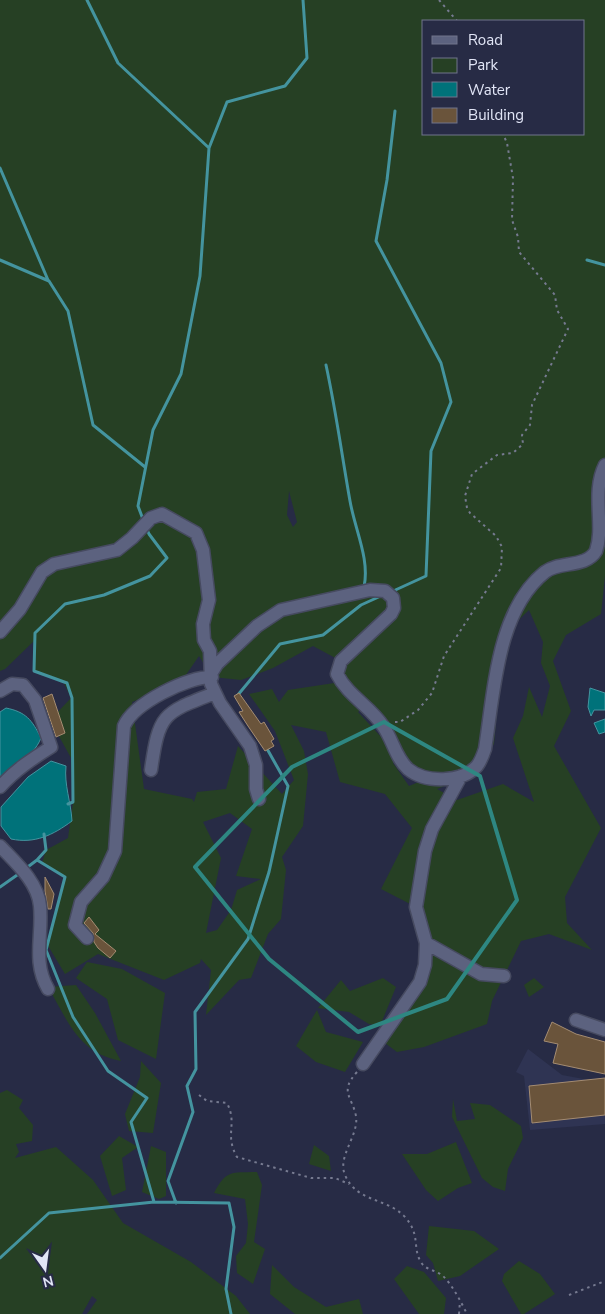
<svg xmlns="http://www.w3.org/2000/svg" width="605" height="1314" font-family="'Nunito Sans',sans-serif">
	<rect width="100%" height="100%" fill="#272b45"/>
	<path fill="#2f3453" d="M528,1049l34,26 43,8v41l-75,6 -6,-54 -8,-4z"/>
	<path fill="#264024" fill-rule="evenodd" d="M0,0h605v576l-4,38 -35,21 -13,26 18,50 -17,35 47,82 -36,69 2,26 25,27 -43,-16 -28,7 -29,60 -5,23 -63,23 -27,5 -16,-12 44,-75 -9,-58 -35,-18 31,-61 -27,-34 -45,-12 -14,-50 -35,-7 13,26 4,23 -5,52 -21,31 4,13 -5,49 -13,15 -17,44 -12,2 -33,35 5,-45 -10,-11 -1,4 -36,17 -66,-26 -33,20 -18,-30 18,-67 -23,-14 4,-13 22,-12 5,-36 -2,-44 -21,-38 21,-22 -8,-17 -29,-10 1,-31 -30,29 -5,2zM424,21h160v113h-160zM289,491l8,31 -4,5 -6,-12zM529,610l14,32 -2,21 9,23 -8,31 -13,-30 -6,29 -10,22 21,64 -31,-18 -46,16 -20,-11 34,-13 23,-32 10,-110zM313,646l28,15v21l-53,8 -9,12 -7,-13 -23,5 26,37 19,49 -12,14 -44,-48 -12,43 -29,3 -3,10 -2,-3 -48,-10 -12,-87 49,-20 18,-26 13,21 29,3 32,-12zM371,703l18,19 -7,16 -24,-26zM405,756l16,25 -12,5 -16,-23zM230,813l22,16 -16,47 25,3 -24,11 -6,20 -14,20 -11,3 15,-75 -18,-36z
		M87,962l35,7 43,24 -9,66 -38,-19 -11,-41 -31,-21z
		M383,978l13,9 -16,39 -11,-2 -20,-12 -31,-4 23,-28 9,11z
		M534,978l10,9 -15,10 -5,-12z
		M76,985l19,28 26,48c-43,-8 -53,-40 -73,-74z
		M317,1010l9,22 37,10 -18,30 -29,-10 -20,-16z
		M141,1061l20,22 -8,50 -24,-2 -4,-17 15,-37z
		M7,1090l16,10 -4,8 14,17 -1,16 -16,3 3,8 -4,6 41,-11 37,33 30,43 68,39 45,34 14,18h-163l10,-14 -5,-4 -10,18h-82v-221z
		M453,1099l4,22 18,-2 -5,-16 20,2 31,21 2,12 -15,31 -3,22 -12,-4 -11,-9 -30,-61z
		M119,1136l19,11 -16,11 4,32 -14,6 -12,-40z
		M456,1142l16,41 -14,5 -20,13 -12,-11 -24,-36h25z
		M314,1145l15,11 2,15 -22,-7z
		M151,1146l15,6v44l-7,3 -17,-7z
		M257,1172l5,13 -8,57 11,7 -12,35 -16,-11 -1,-17 10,-13 2,-19 -3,-25 -31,-6c13,-24 17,-20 43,-21z
		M429,1226l45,5 25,18 -39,27 -22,5 -5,-18 -7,-8z
		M519,1261l21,13 15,20 -31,20h-3l-19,-33 2,-7z
		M272,1265l22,22 32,20 33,-8 4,15h-68l-25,-20z
		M407,1266l17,6 22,26 -2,16h-25l-25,-35z"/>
	<path fill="#00727a" stroke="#44949f" d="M590,688l15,5v17h-11l-3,6 -3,-9z
		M6,708c20,4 26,12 35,30 -9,22 -27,23 -41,41v-67z
		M605,719v13l-6,2 -5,-11z
		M51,761l15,5c-2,19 5,36 6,55 -19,14 -37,23 -61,18l-10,-13v-19l27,-30z"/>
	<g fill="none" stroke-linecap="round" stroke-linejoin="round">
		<path stroke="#44949f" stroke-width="3" d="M87,0l31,63 91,85 -9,128 -19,98 -28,56 -15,76 6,16
			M209,148l18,-46 58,-16 22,-28 -4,-58
			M0,168l48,112
			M0,260l49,21 19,30 25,114 52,42
			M587,260l18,5
			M326,365c10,46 16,91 24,136 5,29 20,58 14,86
			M391,592l35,-16 5,-125 20,-49 -10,-39 -65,-122 11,-61 8,-69
			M237,696l43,-52 43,-9 38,-30 22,-10
			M68,804l5,-2 -1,-104 -5,-15 -33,-12 1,-38 30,-29 39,-9 46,-19 17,-18 -18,-24 -3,-7
			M37,860l9,-10 -2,-16
			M25,869l12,-9 28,17 -19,73 27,67 35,54 39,27 -16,24 23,80
			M0,887l20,-14
			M176,1203l-8,-22 25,-69 -6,-26 9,-17 -1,-57 53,-73 21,-67 19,-86 -22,-39
			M0,1258l49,-45 105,-11 75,1 5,24 -8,62 5,25"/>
	</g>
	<path fill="#6a543b" stroke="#a48c72" d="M239,693l22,31 3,-2 10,17 -3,2 3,5 -9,5 -17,-25 -9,-14 4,-1 -9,-15z
		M52,694l13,39 -9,4 -13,-39z
		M45,877l9,17 -3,15h-3l-3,-18z
		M89,917l10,13 -4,4 21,17 -6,7 -12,-10 -4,-6 -1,-9 -9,-10z
		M552,1022l24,12 29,8v32l-52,-11 5,-19 -14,-3z
		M605,1078v37l-73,8 -3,-37z"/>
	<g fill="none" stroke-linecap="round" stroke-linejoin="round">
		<g stroke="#464a60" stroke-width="15">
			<path id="minor" d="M0,632l20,-23 22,-37 12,-8 63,-14 15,-12 19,-20 11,-4 34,19 7,17 6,50 -6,24 1,16 6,11 1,33 9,19 30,43 6,19v24l3,10
				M212,672l5,-8 40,-38 24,-16 89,-20 15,1 8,7 1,10 -3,6 -50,47 -4,13c11,22 33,32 46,52 10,14 12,31 25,43 17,14 54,14 69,-3 4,-5 6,-11 8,-17 9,-57 12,-139 60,-177 14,-11 41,-4 51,-21 9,-26 -5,-58 9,-86
				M0,691l12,-7 11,1 12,15 16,47c-19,12 -36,23 -51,40
				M151,770c8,-57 12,-57 64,-77
				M0,846c15,16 38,36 40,60 3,30 -8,55 8,83
				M87,938l-12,-13 6,-23 22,-25 12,-26 9,-125c10,-23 63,-49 88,-49
				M426,943l55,31 23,2
				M576,1020l29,10
				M363,1064l57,-82 5,-17 1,-22 -10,-36 9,-56 7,-22 29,-53"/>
		</g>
		<path stroke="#767a90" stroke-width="2" stroke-dasharray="2.5 4" stroke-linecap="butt" d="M439,0l18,21
			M395,722h5l18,-12 14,-17 12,-37 57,-88 1,-21 -6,-11 -26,-23 -3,-5 -2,-12 7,-22 25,-19 16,-2 10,-9 -1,-9 8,-10 2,-20 36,-76 -11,-19 -2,-15 -36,-43 -1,-15 -6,-17 1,-42 -6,-35 -4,-9
			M357,1072c-18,20 -5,24 -1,44 3,20 -19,40 -11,59 12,28 41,22 60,42 16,18 7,31 16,45 4,8 15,8 22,14 10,10 18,26 24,38
			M199,1095l8,6 20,2c11,22 -3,31 10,54l74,21h24l14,6
			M569,1295l36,-14
			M459,1314l1,-13"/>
		<use href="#minor" stroke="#5c627f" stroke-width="12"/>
	</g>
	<path fill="none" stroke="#2e8782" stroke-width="4" stroke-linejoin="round" d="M384,722l96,54 37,124 -70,99 -89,33 -89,-73 -74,-92 97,-100z"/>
	<rect x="422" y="20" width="162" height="115" fill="#272b45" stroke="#71758c"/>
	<rect x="432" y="36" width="25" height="8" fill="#5c627f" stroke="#71758c"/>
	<text x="468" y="45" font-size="15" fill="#e1e5f6">Road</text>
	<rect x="432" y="58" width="25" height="15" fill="#264024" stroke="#71758c"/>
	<text x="468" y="70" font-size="15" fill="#e1e5f6">Park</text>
	<rect x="432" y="82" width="25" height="15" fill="#00727a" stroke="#71758c"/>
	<text x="468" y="95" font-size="15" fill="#e1e5f6">Water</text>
	<rect x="432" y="108" width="25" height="15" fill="#6a543b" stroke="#71758c"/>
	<text x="468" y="120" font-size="15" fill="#e1e5f6">Building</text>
	<g transform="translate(45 1269) rotate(166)" stroke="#272b45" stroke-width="4" paint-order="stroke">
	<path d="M0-4L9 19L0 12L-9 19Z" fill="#e1e5f6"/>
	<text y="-8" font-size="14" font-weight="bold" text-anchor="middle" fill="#e1e5f6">N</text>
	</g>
</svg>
